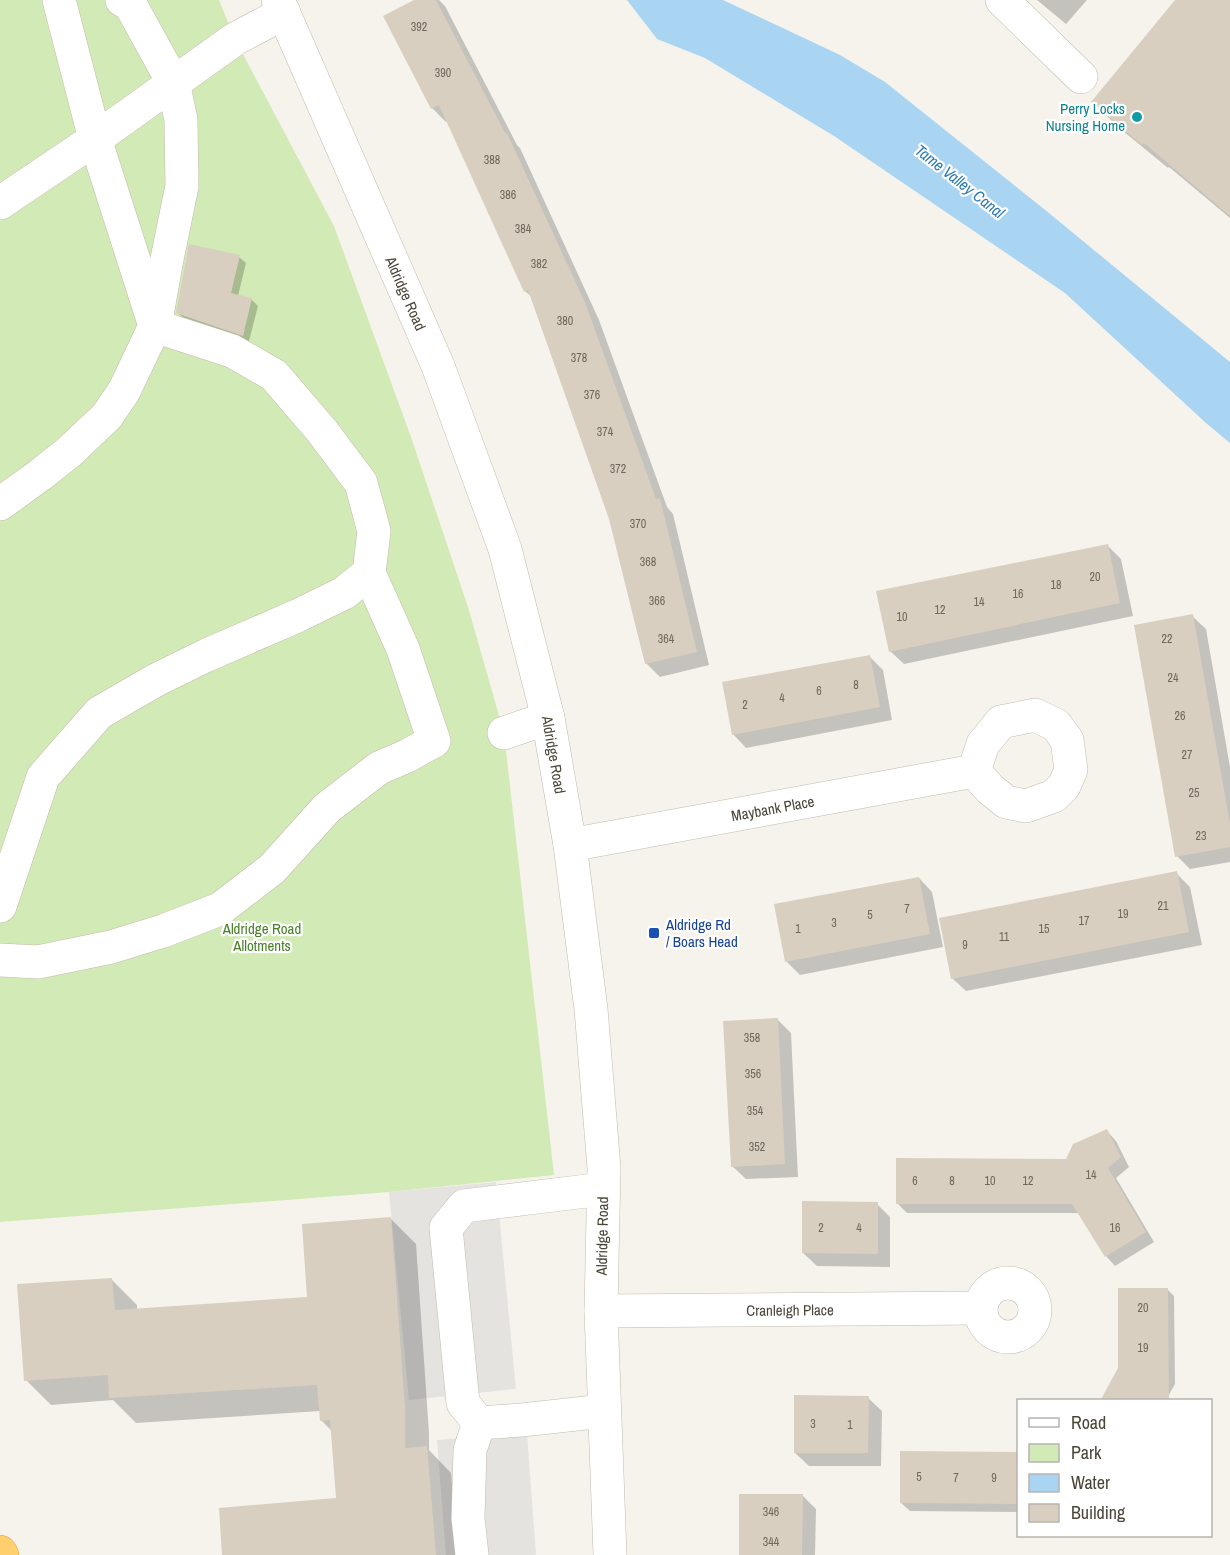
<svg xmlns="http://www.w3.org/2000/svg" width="1230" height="1555" font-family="'Archivo Narrow',sans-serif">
	<rect width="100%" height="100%" fill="#f6f3ec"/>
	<path fill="#d2eab5" d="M0,0h219l16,39 99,187 77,211 57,170 36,126 50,442 -165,17 -389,30z"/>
	<path fill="#e5e3e0" d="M496,1182l20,207 -107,11 -20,-208z
		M527,1433l9,122h-90l-9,-115z"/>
	<path fill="#a9d4f2" d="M627,0h96l117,55 45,27 159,127 186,153v81l-24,-20 -141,-130 -231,-157 -129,-78 -48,-19z"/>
	<path fill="#0003" d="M417,0h22l6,6 72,139 3,3 79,172 68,187 6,7 36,151 -49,12 -14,-14 -35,-145 -79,-221 -7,-6 -78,-170 -1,1 -14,-14z
		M1037,0h50l-21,24z
		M1177,0h53v218l-61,-51 -1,1 -51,-42 -24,-24z
		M239,257l7,6 -8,33 13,3 7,7 -9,35 -64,-22 -7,-6z
		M1107,545l14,14 12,57 -229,48 -14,-13z
		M1192,616l14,13 24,138v95l-40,7 -13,-13z
		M870,657l13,13 9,50 -146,28 -13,-14z
		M1176,873l14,14 12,58 -236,46 -14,-13z
		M919,878l13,14 11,55 -143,28 -14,-14z
		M777,1019l14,14 7,144 -52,2 -14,-13z
		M1107,1131l9,10 13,26 -13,11 38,64 -39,24 -9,-10 -27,-43h-172l-10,-10 170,-42z
		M877,1204l13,13v50l-73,-1 -14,-13z
		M391,1219l25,25 13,189v17l22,23 7,82h-234l114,-56 -6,-68 -11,-11 -1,-9 -184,12 -23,-23 -62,5 -25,-25 86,-100 25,25v5l172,-11z
		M1167,1289l7,7 1,88 -9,16 -47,-32z
		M868,1398l14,13 -1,55h-72l-14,-13z
		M902,1453h116v59l-108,-1 -9,-8z
		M803,1496l13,13 -1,46h-75z"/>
	<path fill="#d8cfc1" d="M414,0h22l69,133h2l79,172 70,194 4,-1 37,154 -52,12 -36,-145 -81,-229 -4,2 -85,-187 -8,4 -48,-93z
		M1175,0h55v216l-86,-73 -2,2 -51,-43z
		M189,244l51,11 -9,38 21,5 -9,38 -67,-23z
		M1108,544l12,59 -231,49 -13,-61z
		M1193,614l37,210v23l-55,10 -41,-232z
		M870,655l10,52 -148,28 -10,-53z
		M1177,871l12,61 -238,47 -12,-61z
		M919,877l11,57 -145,28 -11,-58z
		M778,1018l7,146 -54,3 -8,-146z
		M1107,1129l14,28 -13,11 38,64 -41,25 -33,-53h-176v-46l170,1 7,-15z
		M802,1201l76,1v52l-76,-1z
		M391,1217l14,190v41l22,-2 9,109h-214l-3,-47 117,-10 -6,-78 -10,1 -3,-36 -208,13 -1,-23 -84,6 -7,-97 95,-6 3,32 192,-13 -5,-73z
		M1118,1288h50l1,113h-69l18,-33z
		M794,1395l75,1 -1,57h-74z
		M900,1451l118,1v52l-118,-1z
		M739,1494h64l-1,61h-63z"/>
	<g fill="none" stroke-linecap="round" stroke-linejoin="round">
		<g stroke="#c2bbae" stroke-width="34">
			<g id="minor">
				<path id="s1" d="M278,0l160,366 67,183 43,169 22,127 21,164 13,159 -3,143 9,244"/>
				<path d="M1002,0l79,77"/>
				<path d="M0,203l95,-64 140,-100 49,-26"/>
				<path d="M0,504l40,-29 29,-23 38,-36 17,-25 31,-65 -60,-187 -36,-139"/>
				<path d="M504,733l44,-15"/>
				<path id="s2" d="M570,845l404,-74 9,-27 18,-22 34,-7 21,10 11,15 4,30 -7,16 -10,10 -28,10 -20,-4 -16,-13 -16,-18"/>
				<path d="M0,906l43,-129 56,-64 57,-33 51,-25 90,-39 47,-23 25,-20"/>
				<path d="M0,960l38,2 73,-15 52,-16 57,-22 52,-40 55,-61 52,-40 28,-12 27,-15 -31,-92 -34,-76 5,-42 -13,-48 -39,-52 -48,-56 -42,-24 -77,-25 11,-62 16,-78 -1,-66 -8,-38 -43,-78 -8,-4"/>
				<path d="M603,1189l-139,17 -18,22 17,175 16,20 43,-3 82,-9"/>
				<circle cx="1008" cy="1310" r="27"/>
				<path id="s3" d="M601,1311l379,-3"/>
				<path d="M472,1555l-4,-37 2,-68 9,-27"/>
			</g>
		</g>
		<g stroke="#e0a43c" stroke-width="34">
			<path id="highway" d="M0,1552l2,3"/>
		</g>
		<use href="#minor" stroke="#fff" stroke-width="33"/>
		<use href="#highway" stroke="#ffcf6e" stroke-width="33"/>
	</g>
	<circle fill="#0f9aa8" stroke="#fff" stroke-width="2" cx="1137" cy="117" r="6"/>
	<rect fill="#1a4fb4" stroke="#fff" stroke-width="2" x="648" y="927" width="12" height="12" rx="3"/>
	<g text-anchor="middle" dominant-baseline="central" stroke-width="4.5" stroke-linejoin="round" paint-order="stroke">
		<g font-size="12" fill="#6e675b">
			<text x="419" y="27">392</text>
			<text x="443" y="73">390</text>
			<text x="492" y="160">388</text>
			<text x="508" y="195">386</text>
			<text x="523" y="229">384</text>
			<text x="539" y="264">382</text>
			<text x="565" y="321">380</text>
			<text x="579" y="358">378</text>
			<text x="592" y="395">376</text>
			<text x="605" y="432">374</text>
			<text x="618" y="469">372</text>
			<text x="638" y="524">370</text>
			<text x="648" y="562">368</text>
			<text x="1095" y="577">20</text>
			<text x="1056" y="585">18</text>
			<text x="1018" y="594">16</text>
			<text x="657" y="601">366</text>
			<text x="979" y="602">14</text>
			<text x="940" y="610">12</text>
			<text x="902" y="617">10</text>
			<text x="666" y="639">364</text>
			<text x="1167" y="639">22</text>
			<text x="1173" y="678">24</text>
			<text x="856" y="685">8</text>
			<text x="819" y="691">6</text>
			<text x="782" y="698">4</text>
			<text x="745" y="705">2</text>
			<text x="1180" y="716">26</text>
			<text x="1187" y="755">27</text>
			<text x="1194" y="793">25</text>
			<text x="1201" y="836">23</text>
			<text x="1163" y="906">21</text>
			<text x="907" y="909">7</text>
			<text x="1123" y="914">19</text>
			<text x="870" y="915">5</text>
			<text x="1084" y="921">17</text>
			<text x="834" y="923">3</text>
			<text x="798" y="929">1</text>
			<text x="1044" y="929">15</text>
			<text x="1004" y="937">11</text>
			<text x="965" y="945">9</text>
			<text x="752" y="1038">358</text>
			<text x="753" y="1074">356</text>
			<text x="755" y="1111">354</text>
			<text x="757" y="1147">352</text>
			<text x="1091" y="1175">14</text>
			<text x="915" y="1181">6</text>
			<text x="952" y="1181">8</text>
			<text x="990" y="1181">10</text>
			<text x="1028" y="1181">12</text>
			<text x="821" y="1228">2</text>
			<text x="859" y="1228">4</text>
			<text x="1115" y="1228">16</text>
			<text x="1143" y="1308">20</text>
			<text x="1143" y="1348">19</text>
			<text x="813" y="1424">3</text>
			<text x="850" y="1425">1</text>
			<text x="919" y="1477">5</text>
			<text x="956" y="1478">7</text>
			<text x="994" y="1478">9</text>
			<text x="771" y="1512">346</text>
			<text x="771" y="1542">344</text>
		</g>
		<g font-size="15" fill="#0d838f" stroke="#fff" text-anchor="end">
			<text x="1125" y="108">Perry Locks<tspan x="1125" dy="17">Nursing Home</tspan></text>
		</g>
		<g font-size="15" fill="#4b4439" stroke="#fff">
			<text stroke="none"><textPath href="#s1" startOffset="320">Aldridge Road</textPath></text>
			<text stroke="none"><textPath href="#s1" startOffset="806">Aldridge Road</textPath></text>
			<text stroke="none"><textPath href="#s2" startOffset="206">Maybank Place</textPath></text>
			<text transform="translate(602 1236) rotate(-89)">Aldridge Road</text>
			<text stroke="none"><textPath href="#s3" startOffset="189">Cranleigh Place</textPath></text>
		</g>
		<g font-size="15" fill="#164399" stroke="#fff" text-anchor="start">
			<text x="666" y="924">Aldridge Rd<tspan x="666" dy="17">/ Boars Head</tspan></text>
		</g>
		<g font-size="15" fill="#4a7f2a" stroke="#fff">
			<text x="262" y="928">Aldridge Road<tspan x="262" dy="17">Allotments</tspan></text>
		</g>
		<g font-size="16" font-style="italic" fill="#2e7ab2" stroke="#fff">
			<text transform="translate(960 181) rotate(38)">Tame Valley Canal</text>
		</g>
	</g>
	<rect x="1017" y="1399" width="195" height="138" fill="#ffffff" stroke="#b7b4b0" stroke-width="1.5"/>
	<rect x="1029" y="1418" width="30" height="9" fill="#ffffff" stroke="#b7b4b0" stroke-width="1.5"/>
	<text x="1071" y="1429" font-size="18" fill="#4b4439">Road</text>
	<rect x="1029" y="1444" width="30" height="18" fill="#d2eab5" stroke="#b7b4b0" stroke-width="1.5"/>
	<text x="1071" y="1459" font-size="18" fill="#4b4439">Park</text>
	<rect x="1029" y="1474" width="30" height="18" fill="#a9d4f2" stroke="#b7b4b0" stroke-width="1.5"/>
	<text x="1071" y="1489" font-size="18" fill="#4b4439">Water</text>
	<rect x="1029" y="1504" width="30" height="18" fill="#d8cfc1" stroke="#b7b4b0" stroke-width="1.5"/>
	<text x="1071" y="1519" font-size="18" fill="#4b4439">Building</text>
</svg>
